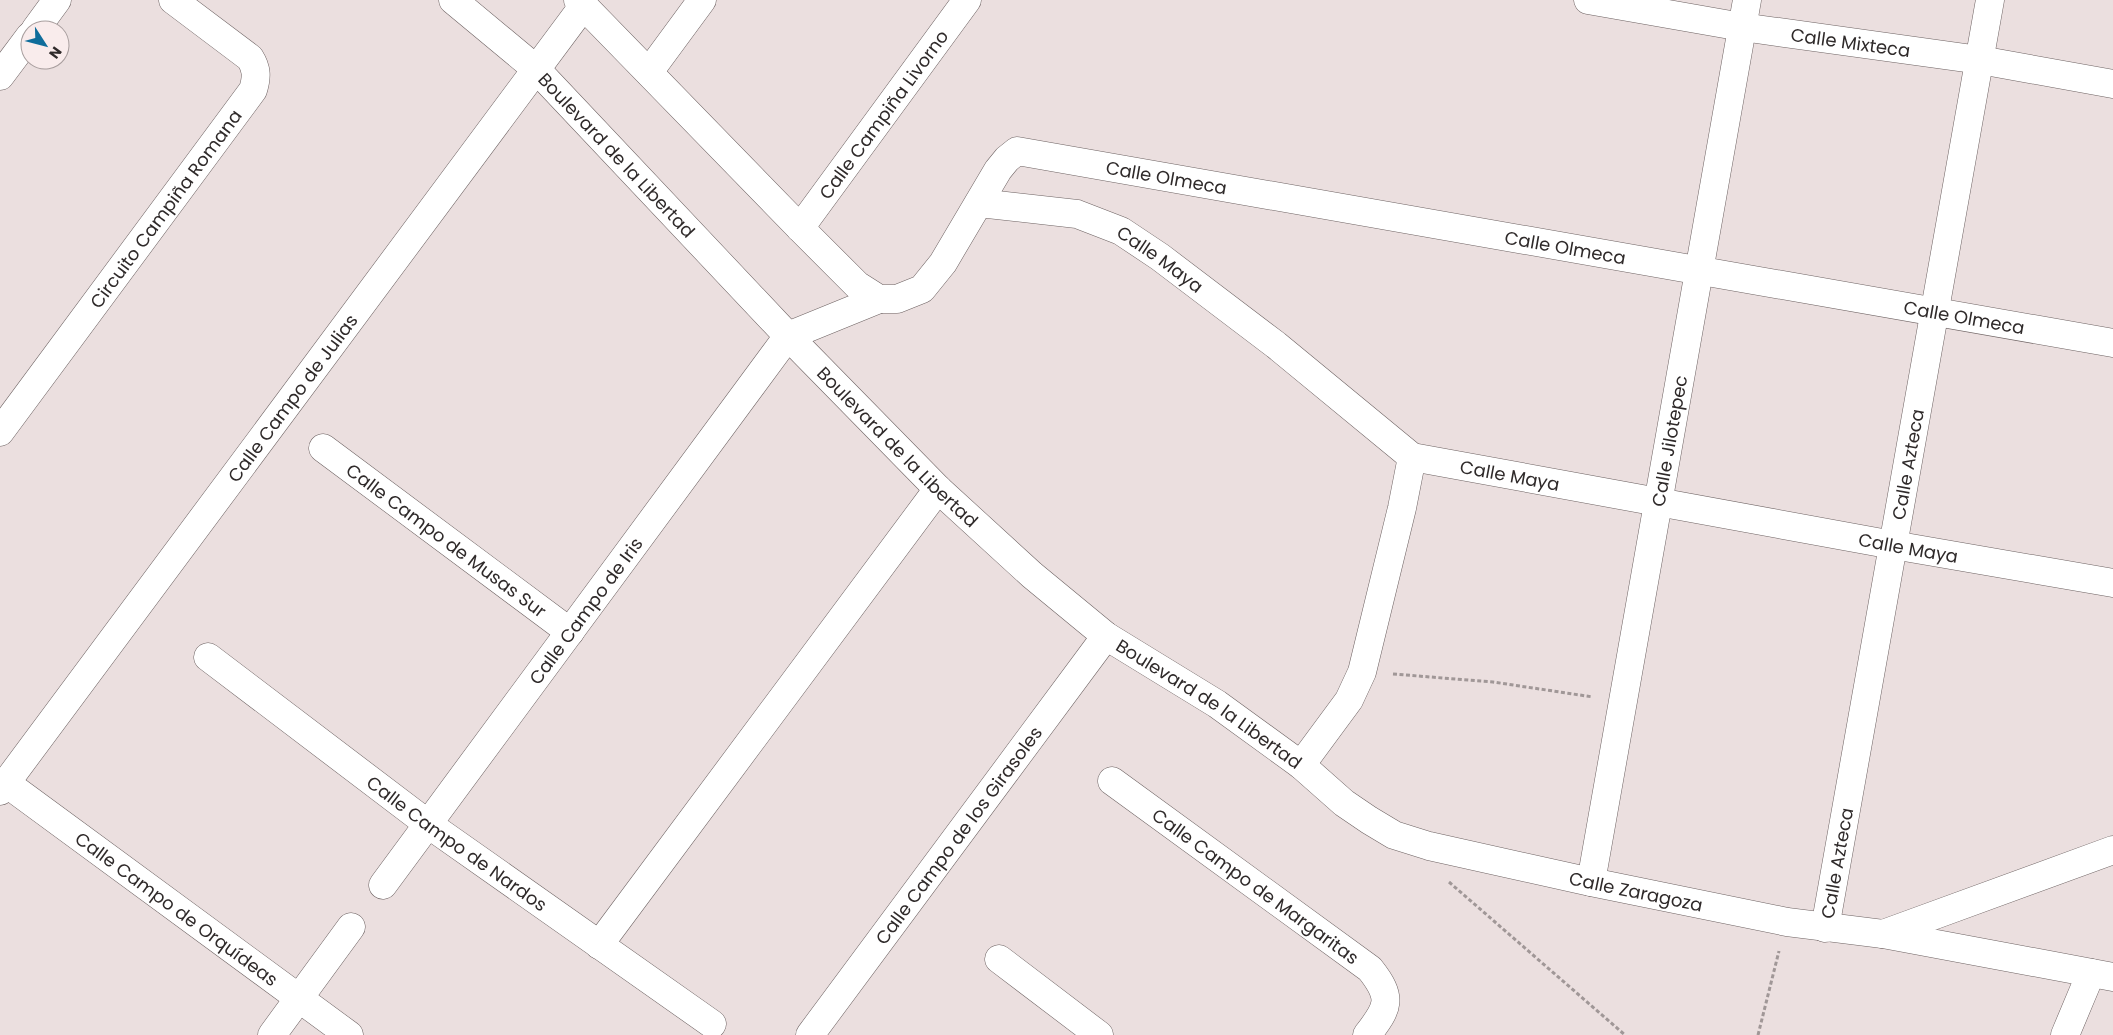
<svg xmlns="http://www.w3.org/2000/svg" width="2113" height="1035" font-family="Poppins,sans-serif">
	<rect width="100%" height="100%" fill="#ebdfdf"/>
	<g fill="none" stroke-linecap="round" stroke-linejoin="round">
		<g stroke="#6d6262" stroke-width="29">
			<g id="minor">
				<path id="s1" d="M453,0l83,69 252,267 150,153 94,86 74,61 111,68 84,61 43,38 25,17 25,15 35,11 162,36 196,40 96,12 230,43"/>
				<path id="s2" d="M578,0l222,228 57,57 22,14h18l25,-10 21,-26 55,-93 9,-11 10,-8 1096,192"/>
				<path id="s3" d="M1588,0l154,27 238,33 133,24"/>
				<path d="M35,30l22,-30"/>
				<path d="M649,72l53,-72"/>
				<path d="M0,76l30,-40"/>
				<path id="s4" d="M979,203l98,11 44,17 39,26 116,88 136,112 481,88 220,38"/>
				<path id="s5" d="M800,228l167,-228"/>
				<path id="s6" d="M0,432l253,-342c4,-13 4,-21 -3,-32l-77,-58"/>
				<path id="s7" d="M323,448l247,184"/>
				<path id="s8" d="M208,657l220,167 284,200"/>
				<path d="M1301,765l48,-65 13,-28 40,-164 10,-51"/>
				<path id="s9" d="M1112,781l258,188c23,29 19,38 -3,66"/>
				<path id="s10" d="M6,783l343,252"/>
				<path id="s11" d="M0,791l584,-786"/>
				<path id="s12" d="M1591,882l156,-882"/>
				<path id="s13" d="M383,885l405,-549 91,-37"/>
				<path id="s14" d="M1825,928l165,-928"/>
				<path d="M1883,934l230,-84"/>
				<path d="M599,945l339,-456"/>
				<path d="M999,959l100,76"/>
				<path d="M272,1035l79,-108"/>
				<path id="s15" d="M810,1035l296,-399"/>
				<path d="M2065,1035l26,-62"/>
			</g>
		</g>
		<path stroke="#a09797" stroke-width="3" stroke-dasharray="4 2.5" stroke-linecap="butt" d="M1393,674l100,8 100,15
			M1449,882l176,153
			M1758,1035l21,-84"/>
		<use href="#minor" stroke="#fff" stroke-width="28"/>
	</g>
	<g text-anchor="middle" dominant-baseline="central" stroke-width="4" stroke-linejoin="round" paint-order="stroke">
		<g font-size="18" fill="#2f2a2a" stroke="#f9ecec">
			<text stroke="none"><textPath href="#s3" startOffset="266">Calle Mixteca</textPath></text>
			<text stroke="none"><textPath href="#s5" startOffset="141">Calle Campiña Livorno</textPath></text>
			<text stroke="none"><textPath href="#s1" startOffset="226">Boulevard de la Libertad</textPath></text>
			<text stroke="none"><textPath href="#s2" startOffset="790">Calle Olmeca</textPath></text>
			<text stroke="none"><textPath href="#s6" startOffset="278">Circuito Campiña Romana</textPath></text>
			<text stroke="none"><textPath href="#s2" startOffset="1195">Calle Olmeca</textPath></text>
			<text stroke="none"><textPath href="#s4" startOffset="194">Calle Maya</textPath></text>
			<text stroke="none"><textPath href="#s2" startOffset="1600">Calle Olmeca</textPath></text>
			<text stroke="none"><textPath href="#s11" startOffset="490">Calle Campo de Julias</textPath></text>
			<text stroke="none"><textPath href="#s12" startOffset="448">Calle Jilotepec</textPath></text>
			<text stroke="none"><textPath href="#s1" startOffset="631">Boulevard de la Libertad</textPath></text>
			<text stroke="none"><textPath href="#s14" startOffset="471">Calle Azteca</textPath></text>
			<text stroke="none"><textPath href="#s4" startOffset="614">Calle Maya</textPath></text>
			<text stroke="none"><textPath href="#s7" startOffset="154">Calle Campo de Musas Sur</textPath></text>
			<text stroke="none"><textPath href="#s4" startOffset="1019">Calle Maya</textPath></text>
			<text stroke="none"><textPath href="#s13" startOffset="341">Calle Campo de Iris</textPath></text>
			<text stroke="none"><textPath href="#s1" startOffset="1036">Boulevard de la Libertad</textPath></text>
			<text stroke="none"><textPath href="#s15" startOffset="249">Calle Campo de los Girasoles</textPath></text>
			<text stroke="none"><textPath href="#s8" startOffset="311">Calle Campo de Nardos</textPath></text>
			<text stroke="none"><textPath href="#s14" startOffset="66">Calle Azteca</textPath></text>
			<text stroke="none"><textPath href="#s9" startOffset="178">Calle Campo de Margaritas</textPath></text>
			<text stroke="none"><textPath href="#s1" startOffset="1512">Calle Zaragoza</textPath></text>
			<text stroke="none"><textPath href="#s10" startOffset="212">Calle Campo de Orquídeas</textPath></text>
		</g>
	</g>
	<g transform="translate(45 45) rotate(126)"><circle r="24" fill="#f9ecec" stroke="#a89e9e"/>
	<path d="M0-4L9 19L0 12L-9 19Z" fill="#0f6d9b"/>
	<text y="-8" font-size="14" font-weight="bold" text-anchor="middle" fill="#2f2a2a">N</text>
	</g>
</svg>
